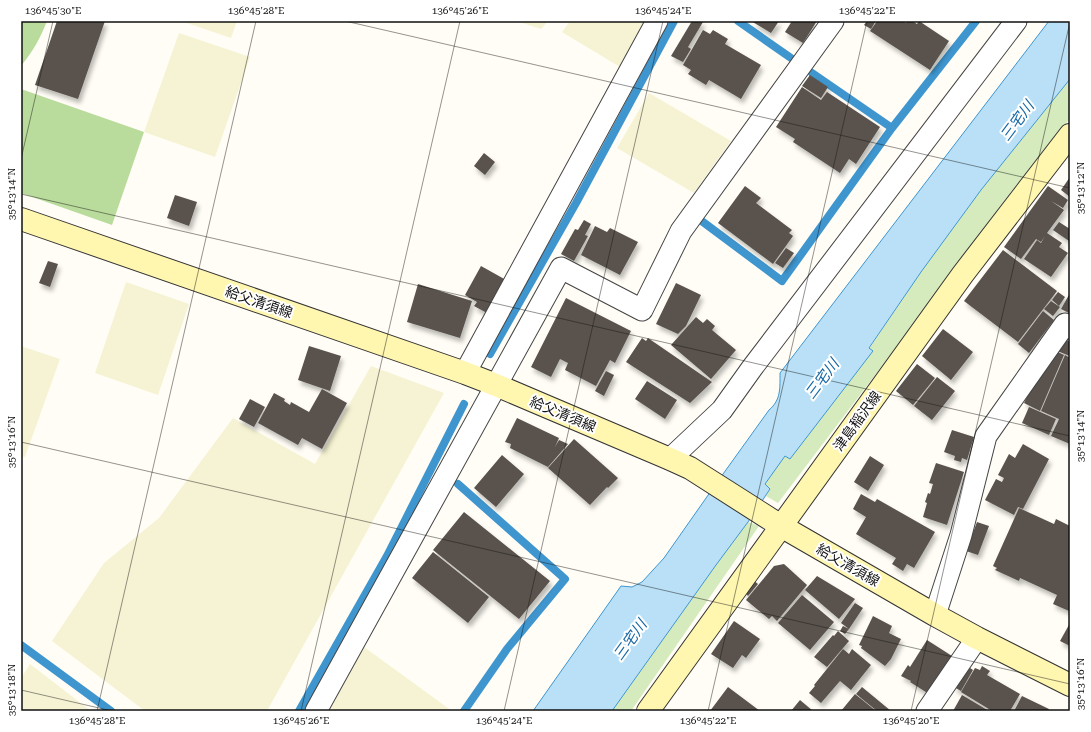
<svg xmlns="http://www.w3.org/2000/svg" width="1091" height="732" font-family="'Roboto Serif','Noto Sans JP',serif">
	<defs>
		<filter id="shadow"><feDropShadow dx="2.5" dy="4.5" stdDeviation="2" flood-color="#0004"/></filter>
	</defs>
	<rect width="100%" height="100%" fill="#fffdf5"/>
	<path fill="#f6f3d4" d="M181,21h56l-6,17z
		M516,21h32l-7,8z
		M570,21h82l-27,49 -63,-38z
		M179,33l71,24 -35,100 -71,-25z
		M649,93l82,48 -37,52 -77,-45z
		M126,282l63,22 -31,91 -63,-22z
		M21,346l39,13 -35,98 -4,-1z
		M371,366l73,27 -177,318h-122l-93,-70 52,-78 55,-45 74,-100 82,46z
		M364,647l88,64h-123z
		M30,664l61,47h-70v-33z"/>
	<path fill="#d5ebbd" d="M1070,79v39l-292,385 -12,-7 4,-7 -6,-5 21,-28 5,3 83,-108 -4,-2 52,-77 60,-82z
		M748,522l11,4 -128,185h-19l104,-146z"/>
	<path fill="#b9dc9c" d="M21,21h26c-7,18 -14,30 -26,45z
		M21,89l123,43 -32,93 -91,-32z"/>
	<path fill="#b9e0f7" stroke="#3f96cf" d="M1049,21h21v58l-89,111 -60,82 -52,76 4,3 -83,108 -5,-3 -20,28 5,5 -22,33 -32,43 -104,146h-79l88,-125 11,1 10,-5 22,-24 54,-77 51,-71c12,-10 11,-22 11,-37z"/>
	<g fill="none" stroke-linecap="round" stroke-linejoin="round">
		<path stroke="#3f96cf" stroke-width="8" d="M738,21l53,37
			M812,73l80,55
			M703,222l79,59 110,-153 84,-107
			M490,354l86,-151 98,-182
			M458,484l107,95 -58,70 -43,62
			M21,645l90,66
			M299,711l88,-155 77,-152"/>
	</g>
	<path fill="#5a524d" filter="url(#shadow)" d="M57,21h48l-27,78 -43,-14z
		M692,21h9l2,1 -15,25 3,2 -8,13 -12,-6z
		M751,21h28l-8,12z
		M792,21h25l-14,22 -18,-11z
		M867,21h9l-5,8 -7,-4z
		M877,21h26l3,2 1,-2h5l5,3 2,-3 30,20 -19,29 -60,-39z
		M703,30l7,4 3,-4 15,9 -3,5 36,21 -20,34 -32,-19 -3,5 -18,-11 3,-4 -8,-5z
		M810,75l18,12 -7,11 -19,-12z
		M802,87l19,13 6,-8 53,35 -24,37 -7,-5 -9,14 -47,-31 17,-26 -15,23 -19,-12z
		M484,153l11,9 -10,13 -11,-9z
		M1070,177v20l-9,-7z
		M745,186l16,12 -5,5 36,27 -3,3 4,3 -20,28 -55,-41z
		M1048,186l20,14 -5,8 -12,-7 13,9 -17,23 15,10 -3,4 9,6 -17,24 -27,-18 13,-19 4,3 4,-7 -4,6 -5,-3 -15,20 -17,-12z
		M175,195l22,7 -8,24 -22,-8z
		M584,220l7,4 -6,11 3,1 -14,25 -13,-7 14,-25 3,1z
		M1059,222l11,7 -1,12 -16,-11z
		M595,226l12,6 3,-4 28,14 -18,33 -39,-20z
		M786,248l8,5 -11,15 -8,-5z
		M1003,250l54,41 -39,51 -54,-41z
		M48,261l10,3 -8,23 -11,-4z
		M481,266l25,14 -19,33 -13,-7 3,-4 -12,-7z
		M676,283l25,12 -15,31 -8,8 -22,-10z
		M418,284l54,17 -12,37 -53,-16z
		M1058,292l7,5 -6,9 -7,-6z
		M1070,293v24l-3,-1 2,-3 -8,-4z
		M566,298l65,33 -16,32 -5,-3 -14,26 -31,-16 3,-7 -8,-4 -9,18 -20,-10z
		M1051,301l9,6 -7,9 -9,-7z
		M1043,311l11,9 -25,33 -11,-9z
		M696,317l7,6 4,-4 8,7 -3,4 24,20 -25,29 -40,-34z
		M943,329l30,23 -22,28 -29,-24z
		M642,338l4,3 2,-3 64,44 -22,21 -64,-41z
		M1067,340l3,2v14l-13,-5z
		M309,346l32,10 -11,35 -32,-11z
		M1056,351l8,4 -24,56 -16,-8 8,-17z
		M1065,355l5,3v86l-19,-8 8,-17 -18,-8z
		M917,364l18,14 -22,27 -17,-14z
		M606,371l8,4 -10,21 -9,-5z
		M937,377l18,14 -23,29 -18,-14z
		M647,381l30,19 -12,19 -30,-20z
		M322,389l25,14 -25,46 -20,-11 -4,7 -40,-22 16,-30 11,6 -1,2 6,4 1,-3 18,10z
		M250,399l15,8 -11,20 -15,-8z
		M1029,407l27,12 -7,16 -27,-12z
		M517,418l42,20 -4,9 4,-7 9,4 -20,23 -38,-19 1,-4 -6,-2z
		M952,430l22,7 -7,23 -5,-2 -1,4 -7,-2 1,-4 -11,-4z
		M574,439l44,39 -10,10 -1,-1 -17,18 -42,-37z
		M1023,444l26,15 -26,50 -5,-2 -4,8 -29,-15 11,-21 6,3 2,-4 -6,-3 11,-21 6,4z
		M502,455l22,19 -28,33 -22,-19z
		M870,456l14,9 -16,26 -14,-9z
		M936,463l28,9 -17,53 -24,-8 4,-14 -2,-1 3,-9 2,1 3,-10 -4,-1z
		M861,494l14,8 2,-3 58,33 -21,36 -7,-4 -4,7 -11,-7 4,-6 -40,-24 10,-17 -13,-8z
		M1019,508l35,16 2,-5 14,7 -1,85 -16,-7 4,-9 -37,-17 -1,3 -24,-11 2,-2 -4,-2z
		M464,512l86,69 -31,38 -86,-69z
		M977,522l12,4 -11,29 -12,-4z
		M433,552l56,45 -21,26 -56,-45z
		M784,564l23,21 -30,36 -5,-5 -3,3 -23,-19 28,-34z
		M817,576l38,23 -16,20 -34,-29z
		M753,580l5,4 -10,12 -4,-5z
		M802,595l32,27 -24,28 -32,-27z
		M855,603l8,5 -14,21 -8,-6z
		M873,616l19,10 -3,7 12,6 -10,20 -6,7 -24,-18 1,-2 -3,-1z
		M734,621l26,18 -14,19 -4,-3 -9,13 -22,-14z
		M1070,623v23l-10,-5z
		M843,626l6,3 -4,5 -5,-3z
		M838,631l11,10 -22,26 -13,-10 19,-22 1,1z
		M927,640l25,16 -23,38 -19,-12 1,-1 -10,-5 7,-11 2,2z
		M843,649l6,5 3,-5 19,16 -20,25 -11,-9 -19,22 -12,-10 6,-7 -1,-1z
		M967,666l6,4 -12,21 -7,-4z
		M982,666l8,5 -3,4 33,19 -10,17h-18l-31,-19 14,-24 5,2z
		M728,687l32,24h-50z
		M862,687l29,24h-14l-21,-17z
		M855,694l21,17h-35z
		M962,695l27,16h-36z
		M1022,696l27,13 -1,2h-34z
		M800,700l13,11h-22z"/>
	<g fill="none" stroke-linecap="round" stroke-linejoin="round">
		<g stroke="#444" stroke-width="23">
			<path id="minor" d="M465,373l192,-352
				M670,459l52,-49 30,-42 264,-347
				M935,615l26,-80 25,-99 79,-112 5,4
				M316,711l245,-443 81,42 39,-79 152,-210
				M927,711l50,-73"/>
		</g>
		<g stroke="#333" stroke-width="24">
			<path id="secondary" d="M21,219l444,154 31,12 174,74 20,9 91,58 154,89 42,23 93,47
				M648,711l315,-437 107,-139"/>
		</g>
		<use href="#minor" stroke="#fff" stroke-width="21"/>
		<use href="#secondary" stroke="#fff6b0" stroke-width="22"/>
	</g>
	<path fill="none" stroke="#111" stroke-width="1" stroke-opacity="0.45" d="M345,21l725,167M21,159l32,-138M21,194l1049,242M21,442l1049,242M21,690l91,21M97,711l159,-690M301,711l159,-690M504,711l159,-690M708,711l159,-690M911,711l159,-689"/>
	<g text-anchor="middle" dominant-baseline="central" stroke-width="4" stroke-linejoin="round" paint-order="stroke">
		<g font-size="14" fill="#111" stroke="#fff">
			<text transform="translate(259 302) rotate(19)">給父清須線</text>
			<text transform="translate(563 414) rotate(23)">給父清須線</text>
			<text transform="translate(857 421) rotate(-54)">津島稲沢線</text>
			<text transform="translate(848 565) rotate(30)">給父清須線</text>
		</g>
		<g font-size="15" font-style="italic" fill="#1768a6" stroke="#fff">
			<text transform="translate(1017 121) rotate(-53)">三宅川</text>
			<text transform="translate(822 379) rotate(-53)">三宅川</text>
			<text transform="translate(630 640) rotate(-54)">三宅川</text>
		</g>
	</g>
	<rect width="1091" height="732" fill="none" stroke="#ffffff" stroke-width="44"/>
	<rect x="22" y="22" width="1047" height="688" fill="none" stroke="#111" stroke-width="1.5"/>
	<g font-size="10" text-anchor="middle" fill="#111">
		<text x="53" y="14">136°45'30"E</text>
		<text x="256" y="14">136°45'28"E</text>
		<text x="460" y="14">136°45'26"E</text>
		<text x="663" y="14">136°45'24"E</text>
		<text x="867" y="14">136°45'22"E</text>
		<text transform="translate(1080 188) rotate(-90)" y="4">35°13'12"N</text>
		<text transform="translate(11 194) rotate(-90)" y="4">35°13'14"N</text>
		<text transform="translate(1080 436) rotate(-90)" y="4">35°13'14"N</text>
		<text transform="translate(11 442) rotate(-90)" y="4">35°13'16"N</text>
		<text transform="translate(1080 684) rotate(-90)" y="4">35°13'16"N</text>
		<text transform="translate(11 690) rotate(-90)" y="4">35°13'18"N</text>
		<text x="97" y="724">136°45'28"E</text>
		<text x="301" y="724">136°45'26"E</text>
		<text x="504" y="724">136°45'24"E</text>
		<text x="708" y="724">136°45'22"E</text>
		<text x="911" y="724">136°45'20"E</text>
	</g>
</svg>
